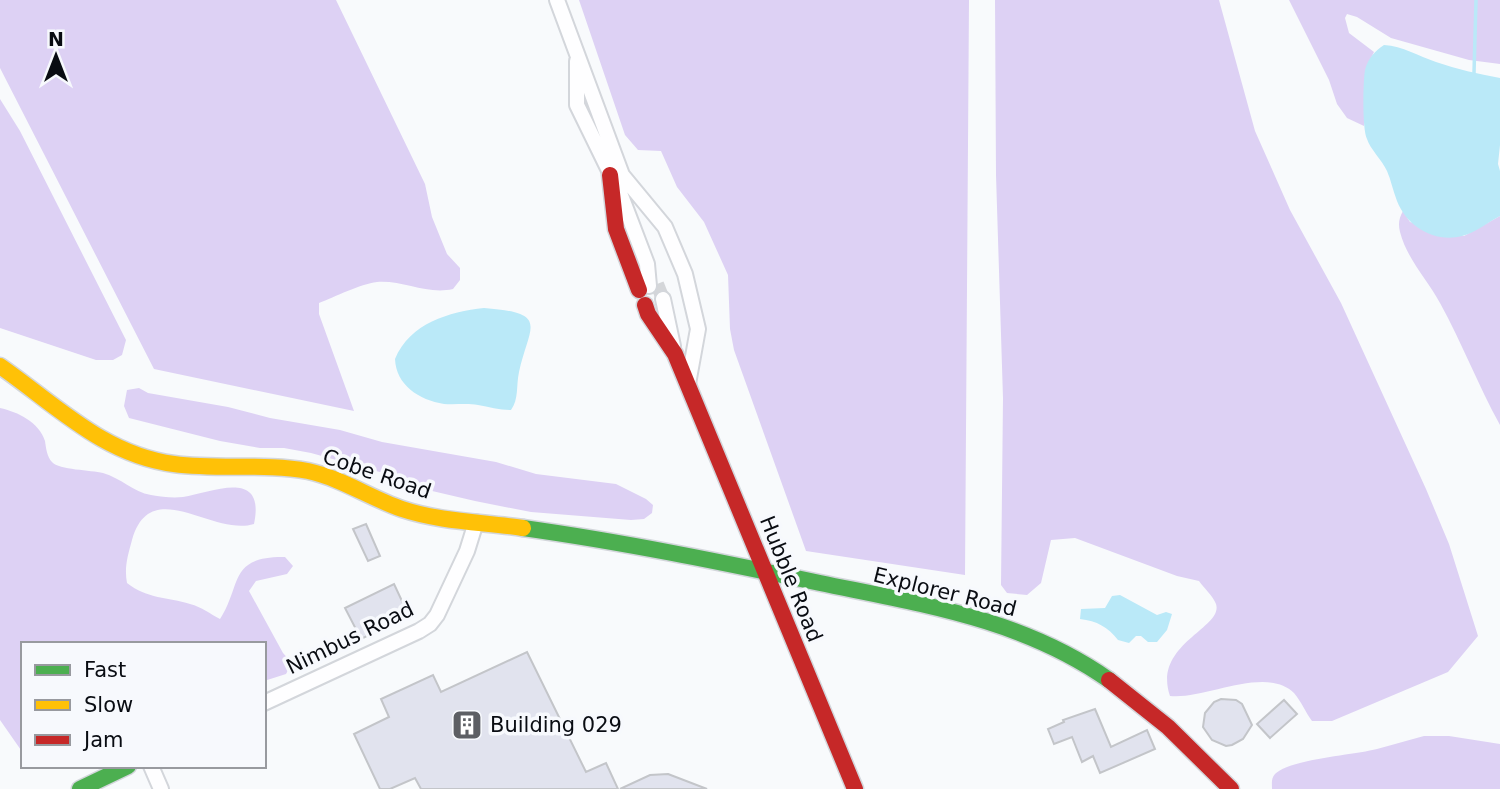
<svg xmlns="http://www.w3.org/2000/svg" width="1500" height="789" font-family="'DejaVu Sans',sans-serif">
	<rect width="100%" height="100%" fill="#f8fafc"/>
	<path fill="#ddd1f4" d="M0,0h336l89,184 7,33 15,37 13,14v12l-7,9c-26,6 -50,-9 -76,-7 -17,2 -42,15 -58,21v11l35,97 -200,-42 -154,-301z
		M579,0h390l-4,575 -159,-24 -72,-201 -4,-21 -2,-54 -24,-53 -27,-35 -16,-36 -23,-1 -13,-15z
		M995,0h224l36,131 35,79 51,93 85,186 23,55 29,92 -30,36 -116,49h-20c-6,-8 -11,-20 -18,-28 -28,-28 -90,7 -124,3 -18,-52 54,-68 46,-92 -3,-8 -12,-16 -17,-23l-22,-5 -102,-38 -24,2 -10,43 -14,12 -20,-2 -6,-8 2,-187 -7,-223z
		M1289,0h211v64l-31,-4 -78,-22 -34,-21 -10,-3 -2,4 4,15 25,19 -8,16 -2,58 -17,-8 -10,-14 -8,-24z
		M0,99l20,32 106,209 -4,15 -9,5h-17l-96,-32z
		M1403,211l7,11 54,14 36,-20v209c-22,-40 -38,-82 -60,-122 -13,-24 -33,-44 -40,-71 -2,-8 -1,-14 3,-21z
		M139,388l9,5 80,14 42,11 70,12 42,12 114,20 40,12 80,10 30,15 7,6 -1,8 -8,6 -13,1 -100,-8 -56,-11 -60,-14 -28,-13 -76,-21 -27,-5h-24l-40,-7 -91,-23 -5,-12 3,-16z
		M0,408c18,4 39,14 45,33 1,7 2,16 7,21 7,8 39,8 51,11 18,5 30,19 48,22 11,2 22,3 32,2 28,-4 83,-30 71,27 -42,13 -103,-50 -122,16 -4,15 -8,27 -5,43 20,16 41,14 63,21 12,3 20,10 30,15 22,-34 8,-63 65,-62l8,9 -6,8 -31,7 -7,10 34,62 9,10 -6,11 -22,7v-37h-241v109l-23,-33z
		M1424,736h25l51,8v45h-228c0,-5 -1,-11 3,-15 15,-15 79,-19 102,-25 16,-4 31,-9 47,-13z"/>
	<path fill="#bae9f8" d="M1384,45c19,1 34,11 52,17 21,7 42,12 64,16v67l-2,19 2,7v45c-12,6 -25,17 -38,20 -27,7 -55,-9 -65,-35 -4,-10 -6,-21 -10,-30 -5,-11 -17,-22 -20,-32 -5,-10 -4,-58 -2,-69 3,-12 10,-19 19,-25z
		M484,308c67,5 45,18 35,64 -3,14 0,27 -8,38 -11,0 -22,-3 -33,-5 -11,-2 -23,0 -34,-1 -25,-4 -48,-19 -49,-45 15,-36 54,-47 89,-51z
		M1120,595l37,20 9,-3 6,2 -5,16 -10,12h-9l-7,-6h-5l-7,7 -11,-3c-10,-13 -21,-19 -38,-21l1,-10 24,-1 7,-12z"/>
	<g fill="none" stroke-linecap="round" stroke-linejoin="round">
		<path stroke="#bae9f8" stroke-width="3.5" d="M1474,73l2,-73"/>
	</g>
	<path fill="#e1e3ee" stroke="#c3c5c9" stroke-width="2" d="M366,524l14,32 -12,5 -15,-32z
		M394,584l15,32 -48,23 -16,-31z
		M527,652l59,120 20,-9 12,26h-197l-6,-11 -25,11h-10l-26,-55 35,-17 -8,-18 52,-24 8,17z
		M1221,699l15,1 6,4 10,21 -9,14 -11,6 -6,1 -14,-6 -9,-13 2,-14 9,-11z
		M1284,700l13,14 -27,24 -13,-14z
		M1095,709l16,38 36,-17 8,19 -55,24 -7,-17 -11,6 -10,-25 -18,7 -6,-15 16,-7 -1,-2z
		M668,774l39,15h-87l30,-14z"/>
	<g fill="none" stroke-linecap="round" stroke-linejoin="round">
		<path stroke="#d4d6d9" stroke-width="14" stroke-dasharray="14 7" stroke-linecap="butt" d="M657,284l6,15"/>
		<g stroke="#d3d6db" stroke-width="18">
			<path id="street" d="M557,0l65,175 43,52 20,47 13,55 -10,55
				M577,61v44l43,88 27,71 2,22
				M663,299l10,47
				M264,703l155,-72 11,-7 7,-9 30,-64 9,-29
				M151,766l10,23"/>
		</g>
		<g stroke="#d3d6db" stroke-width="19">
			<path id="fast" d="M523,528c100,14 198,34 297,55 101,21 203,36 289,97
				M80,789l48,-23"/>
		</g>
		<g stroke="#d3d6db" stroke-width="19">
			<path id="slow" d="M0,366c56,39 104,89 174,98 45,6 90,-1 134,7 33,7 62,27 94,38 39,13 81,13 121,19"/>
		</g>
		<g stroke="#d3d6db" stroke-width="19">
			<path id="jam" d="M610,175l6,54 23,61
				M645,305l3,9 27,40 180,435
				M1109,680l59,47 63,62"/>
		</g>
		<use href="#street" stroke="#fefeff" stroke-width="14"/>
		<use href="#fast" stroke="#4caf50" stroke-width="16"/>
		<use href="#slow" stroke="#ffc107" stroke-width="16"/>
		<use href="#jam" stroke="#c62828" stroke-width="16"/>
	</g>
	<defs>
		<g id="building-square" transform="scale(1.575)"><rect x="-9" y="-9" width="18" height="18" rx="4" fill="#5d5f64" stroke="#f7f9fd"/><path d="M-4-6H4V6H1V3H-1V6H-4ZM-2.5-4.3h1.7v1.8h-1.7ZM.8-4.3h1.7v1.8H.8ZM-2.5-1h1.7V.8h-1.7ZM.8-1h1.7V.8H.8Z" fill="#fff"/></g>
	</defs>
	<g fill-rule="evenodd">
		<use href="#building-square" x="467" y="725"/>
	</g>
	<g text-anchor="middle" dominant-baseline="central" stroke-width="7" stroke-linejoin="round" paint-order="stroke">
		<g font-size="21" fill="#090c12" stroke="#f7f9fd">
			<text transform="translate(377 474) rotate(19)">Cobe Road</text>
			<text transform="translate(791 579) rotate(68)">Hubble Road</text>
			<text transform="translate(945 592) rotate(14)">Explorer Road</text>
			<text transform="translate(350 638) rotate(-26)">Nimbus Road</text>
		</g>
		<g font-size="21" fill="#090c12" stroke="#f7f9fd" text-anchor="start">
			<text x="490" y="725">Building 029</text>
		</g>
	</g>
	<rect x="21" y="642" width="245" height="126" fill="#f7f9fd" stroke="#989a9f" stroke-width="2"/>
	<rect x="35" y="665" width="35" height="10" fill="#4caf50" stroke="#989a9f" stroke-width="2"/>
	<text x="84" y="677" font-size="21" fill="#090c12">Fast</text>
	<rect x="35" y="700" width="35" height="10" fill="#ffc107" stroke="#989a9f" stroke-width="2"/>
	<text x="84" y="712" font-size="21" fill="#090c12">Slow</text>
	<rect x="35" y="735" width="35" height="10" fill="#c62828" stroke="#989a9f" stroke-width="2"/>
	<text x="84" y="747" font-size="21" fill="#090c12">Jam</text>
	<g transform="translate(56 56)" stroke="#f7f9fd" stroke-width="5" paint-order="stroke">
	<path d="M0-5L12 26L0 18L-12 26Z" fill="#090c12"/>
	<text y="-10" font-size="19" font-weight="bold" text-anchor="middle" fill="#090c12">N</text>
	</g>
</svg>
